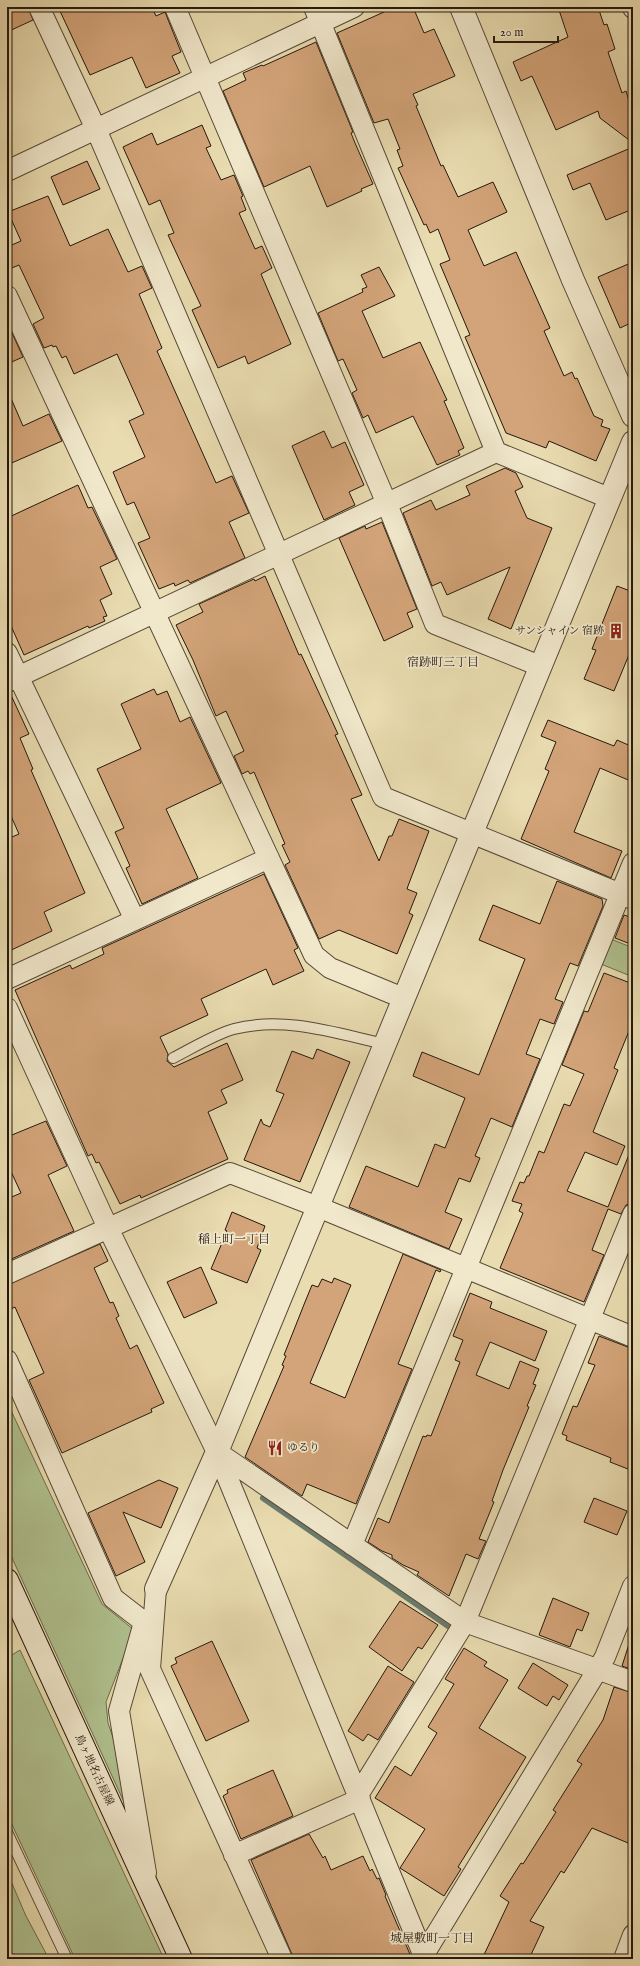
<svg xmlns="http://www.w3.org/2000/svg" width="640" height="1966" font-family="'IM FELL English','Noto Serif JP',serif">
	<rect width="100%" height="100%" fill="#e9dcb0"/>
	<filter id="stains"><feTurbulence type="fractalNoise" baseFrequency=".005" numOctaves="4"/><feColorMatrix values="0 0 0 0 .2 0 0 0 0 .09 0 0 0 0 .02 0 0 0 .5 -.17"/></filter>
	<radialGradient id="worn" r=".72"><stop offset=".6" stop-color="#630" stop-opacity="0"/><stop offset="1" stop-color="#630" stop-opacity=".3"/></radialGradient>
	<path fill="#b0c290" stroke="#6a6d4f" d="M611,939l22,9v29l-32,-13z
		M7,1402l95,202 32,26 -28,72 2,21 18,53 3,37 -122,-266z
		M20,1650l144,309h-89l-68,-145v-156z
		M7,1872l19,44 23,43h-42z"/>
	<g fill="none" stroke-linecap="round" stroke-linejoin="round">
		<path stroke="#697a6d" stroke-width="6" d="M263,1498l188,130"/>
	</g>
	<path fill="#d3a479" stroke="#25180e" d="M23,7h5l5,13 -26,12v-18z
		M52,7h100l4,9 9,-4 16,40 -9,4 8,17 -34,15 -14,-31 -42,18 -31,-66 -5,2z
		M382,7h31l11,26 10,-4 21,47 -42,18 5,11 -2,1 25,60 2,-1 15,32 35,-15 14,30 -39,18 16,36 32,-14 34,76 -6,3 20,45 8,-4 3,7 2,-1 17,38 9,4 -2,6 9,3 -14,32 -47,-20 -3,7 -40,-15 -41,-96 5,-2 -30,-71 10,-4 -12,-31 -8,4 -4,-9 -2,1 -26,-57 5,-2 -6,-16 3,-1 -12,-30 -14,4 -37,-90 47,-21z
		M558,7h40l6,18 3,-1 8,25 -7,3 14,41 4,-2 7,23v29l-33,-25 -2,-7 -42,19 -24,-54 -11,5 -8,-19 55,-25z
		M316,42l37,90 -2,1 4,10 18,41 -12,5 1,2 -35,16 -17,-41 -46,21 -41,-96 23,-11 -3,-7 19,-8 1,1z
		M202,125l9,21 -5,2 15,32 13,-5 9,21 -2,1 5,13 -7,3 16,36 7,-3 10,22 -11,6 30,70 -43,20 -3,-8 -27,12 -26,-58 9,-4 -33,-71 6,-2 -14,-33 -11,5 -26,-58 29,-14 5,12z
		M633,147v62l-27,11 -16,-37 -17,7 -6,-15z
		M87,161l13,28 -37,16 -12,-28z
		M48,196l22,50 38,-17 20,43 14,-6 10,22 -13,6 23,54 -5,3 59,132 16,-7 17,37 -20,9 16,36 -55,25 -2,-3 -13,6 -1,-3 -15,6 -21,-46 12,-5 -16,-36 -7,3 -14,-33 32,-15 -16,-36 15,-7 -27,-60 -43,20 -8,-18 -4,2 -6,-12 -3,1 -1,-2 -8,3 -11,-24 11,-6 -25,-53 -12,5v-23l14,-6 -13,-29z
		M633,262v60l-13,6 -22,-51z
		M379,267l16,29 -33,15 21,47 37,-16 27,58 -3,1 20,47 -6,3 2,4 -23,10 -24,-49 -37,17 -8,-18 -5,3 -11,-25 5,-3 -14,-31 -5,2 -20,-48 45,-21 -1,-3 5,-2 -6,-12z
		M12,333l11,24 -16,7v-28z
		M7,389l16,37 26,-12 13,27 -55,24z
		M324,431l8,17 13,-6 19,43 -15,7 6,13 -31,15 -32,-74z
		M505,468l11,5 7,14 -8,4 12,27 25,10 -41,101 -23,-10 22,-52 -63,28 -6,-13 -9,4 -29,-73 28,-13 5,10 34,-15 -4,-9z
		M78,485l10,23 4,-1 25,52 -17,8 12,27 -12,6 7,16 -4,1 2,4 -16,7 -1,-2 -64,29 -17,-38v-99z
		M382,522l35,87 -10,4 6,14 -29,14 -45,-103 26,-12 1,3z
		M265,576l34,79 2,-1 37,80 -3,1 27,60 -11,4 28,62 10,-25h3l7,-17 30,12 -21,55 -1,3 10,4 -8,20 4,2 -16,39 -58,-24 -20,9 -34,-74 5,-3 -8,-17 3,-1 -31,-72 -4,2 -2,-3 -6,3 -8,-18 10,-5 -18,-40 -10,5 -23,-56 -17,-35 27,-13 -4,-8 55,-25 1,2z
		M617,586l16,6v53l-19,46 -30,-12 12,-29 -4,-1z
		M154,689l3,6 10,-4 13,31 10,-5 31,66 -55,26 32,69 -56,26 -16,-36 4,-2 -15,-34 9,-4 -27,-59 44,-20 -20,-45z
		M7,693h3l19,41 -9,4 13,31 -2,1 54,123 -41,19 8,19 -45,21v-113l12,-5 -12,-27z
		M548,720l66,26 3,-6 16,7v35l-33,-14 -26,64 48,19 -11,27 -90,-39 28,-68 -4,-2 11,-27 -15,-6z
		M264,874l34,74 -4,2 10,21 -31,14 -7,-16 -65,30 7,16 -48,22 8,17 -1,7 7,6 53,-24 16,37 -22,10 6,13 -19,9 20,47 -87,39 -1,-3 -20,9 -21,-42 -3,1 -4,-9 -4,2 -73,-166 55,-25 2,4 32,-15 -2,-6z
		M557,881l45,18 1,7 -25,60 -8,-3 -15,36 8,3 -9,22 -14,-5 -14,35 14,5 -28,68 -21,-9 -16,38 5,2 -10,24 -11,-4 -14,34 17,7 -13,30 -100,-42 17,-41 52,21 17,-43 10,4 20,-50 -52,-22 9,-24 57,23 46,-116 -46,-19 14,-35 47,19z
		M624,915l9,3v27l-18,-7z
		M604,973l29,11v37l-19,47 4,2 -25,62 32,14 -8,19 -32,-13 -18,39 41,16 24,-60 1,56 -7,2 -5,9 -13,-5 -16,41 12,5 -20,47 -84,-34 23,-55 -4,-2 3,-7 -10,-3 8,-19 4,1 3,-7h2l10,-25 5,2 20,-49 6,2 14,-32 -22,-9 22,-54 4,1z
		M317,1049l33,13 -50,120 -56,-22 17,-41 2,5 7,3 14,-33 -8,-3 16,-40 21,8z
		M46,1121l21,45 -19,9 26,56 -67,30v-62l14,-6 -14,-30v-26z
		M232,1212l33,14 -8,22 4,2 -14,33 -36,-14 16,-38 -2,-1z
		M100,1244l8,17 -14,7 16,35 3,-1 6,14 -3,2 14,31 7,-4 27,58 -13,6 1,3 -90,41 -33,-73 15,-7 -29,-66 -8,4v-26z
		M403,1254l38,16 -1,2 -4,-2 -38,94 14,5 -56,135 -49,-20 -5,12 -57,-39 39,-91 -2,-1 4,-9 -2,-1 21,-53 7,-17 6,2 4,-8 10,4 2,-5 17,7 -41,98 35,15z
		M201,1267l16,36 -33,15 -17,-36z
		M470,1293l22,9 -2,6 57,23 -12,30 -45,-19 -14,33 33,14 11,-28 19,8 -6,15 3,1 -9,21 2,1 -26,63 -11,31 2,1 -15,37 7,2 -8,18 -12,-5 -17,42 -32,-21 2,-3 -16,-7 -11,-7v-3l-10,-4 -14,-9 10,-24 11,5 34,-87 3,1 1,-2 4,1 29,-74 -5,-2 8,-20 -10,-4z
		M599,1336l34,13v122l-23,-9 1,-4 -45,-18 1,-4 -5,-2 11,-28 4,1 18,-42 -7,-2z
		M159,1480l19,8 -17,40 -38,-16 22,50 -29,14 -28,-63z
		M594,1498l33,13 -10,24 -33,-13z
		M553,1598l36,15 -7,18 -5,-2 -7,18 -31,-12z
		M400,1601l38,24 -16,24 -4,-2 -16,24 -33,-24z
		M212,1641l37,80 -43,20 -35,-75 6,-3 -2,-5z
		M630,1641h3v29l-11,-4z
		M464,1648l23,14 -3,4 24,14 -29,48 47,29 -68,110 3,2 -17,27 -44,-28 25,-39 -50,-31 20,-32 16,10 26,-43 -9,-6 26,-43 -9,-5z
		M533,1663l35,22 -9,15 -6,-4 -6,10 -29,-18z
		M388,1666l26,16 -36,58 -10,-6 -5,7 -15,-10z
		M614,1687l19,6v152l-41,-17 -28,45 -3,-2 -31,50 14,6 -15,32h-47l27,-57 -9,-6 21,-33 2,1 33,-52 -3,-2 29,-46 -5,-3 26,-41z
		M273,1770l20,46 -52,23 -18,-43 5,-3 -1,-3z
		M309,1834l14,24 2,-2 6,14 32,-14 7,15 2,-2 5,10 2,-1 7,17 -1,1 27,63h-118l-43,-99z"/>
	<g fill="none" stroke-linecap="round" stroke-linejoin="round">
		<g stroke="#564936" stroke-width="12">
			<path id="service" d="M173,1058c18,-9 42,-24 61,-29 51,-13 101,4 150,15
				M7,1832l60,127"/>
		</g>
		<g stroke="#564936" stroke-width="22">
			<path id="minor" d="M39,7l57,122 287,668 250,102
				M175,7l212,497 48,120 105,42
				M314,7l182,445
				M633,7v1
				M7,171l347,-164
				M7,296l307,659 16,13 73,30
				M7,653l128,267
				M7,682l489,-230 113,46
				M7,979l262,-121
				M7,1008l101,220 109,224 208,507
				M7,1274l223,-101 88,34 315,130
				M7,1360l106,238 31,24
				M217,1452l248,170 168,60
				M352,1545l281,-682
				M156,1589l-6,80 132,290
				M145,1619l-26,92 27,162
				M358,1795l107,-173 168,-408
				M234,1855l126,-56
				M423,1956l175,-287 7,-12 28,-71
				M624,1959l9,-24"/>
		</g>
		<g stroke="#564936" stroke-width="24">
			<path id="tertiary" d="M461,7l112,273 60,136
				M156,1589l61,-137 416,-1010"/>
		</g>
		<g stroke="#25180e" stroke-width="24">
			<path id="secondary" d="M7,1580l174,379"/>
		</g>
		<use href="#service" stroke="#f1e8cc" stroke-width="10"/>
		<use href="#minor" stroke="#f1e8cc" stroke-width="20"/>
		<use href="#tertiary" stroke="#f1e8cc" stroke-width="22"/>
		<use href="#secondary" stroke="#f1e8cc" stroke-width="22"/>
	</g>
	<defs>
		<g id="building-bare" transform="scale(1.2)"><path d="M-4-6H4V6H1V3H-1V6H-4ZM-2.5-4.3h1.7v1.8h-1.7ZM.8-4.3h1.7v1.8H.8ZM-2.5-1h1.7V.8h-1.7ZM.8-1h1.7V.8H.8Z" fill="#8f2418" stroke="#f1e8cc" stroke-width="2.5" paint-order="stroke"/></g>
		<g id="restaurant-bare" transform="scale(1.2)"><path d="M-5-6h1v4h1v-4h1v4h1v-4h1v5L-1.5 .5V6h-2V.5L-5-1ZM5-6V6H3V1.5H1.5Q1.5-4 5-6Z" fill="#8f2418" stroke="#f1e8cc" stroke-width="2.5" paint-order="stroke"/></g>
	</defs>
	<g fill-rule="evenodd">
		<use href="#building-bare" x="616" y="631"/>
		<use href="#restaurant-bare" x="275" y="1448"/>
	</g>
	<g text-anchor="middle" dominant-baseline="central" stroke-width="3.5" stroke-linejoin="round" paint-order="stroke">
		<g font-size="11" fill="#25180e" stroke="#f1e8cc" text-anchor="end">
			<text x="604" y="631">サンシャイン 宿跡</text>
			<text x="287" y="1448" text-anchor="start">ゆるり</text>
		</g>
		<g font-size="11" fill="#25180e" stroke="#f1e8cc">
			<text transform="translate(94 1770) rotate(65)">鳥ヶ地名古屋線</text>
		</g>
		<g font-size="12" fill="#25180e" stroke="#f1e8cc">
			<text x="443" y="662">宿跡町三丁目</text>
			<text x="234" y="1239">稲上町一丁目</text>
			<text x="432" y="1938">城屋敷町一丁目</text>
		</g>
	</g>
	<rect width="640" height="1966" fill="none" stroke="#e9dcb0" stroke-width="24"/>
	<rect x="8" y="8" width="624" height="1950" fill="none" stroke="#25180e" stroke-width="2"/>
	<rect x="12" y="12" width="616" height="1942" fill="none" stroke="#25180e"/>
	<path d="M494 36v6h64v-6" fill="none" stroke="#25180e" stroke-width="2"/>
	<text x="500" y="36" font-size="12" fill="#25180e" stroke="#f1e8cc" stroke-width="3" paint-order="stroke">20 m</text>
	<rect width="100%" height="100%" filter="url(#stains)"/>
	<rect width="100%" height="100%" fill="url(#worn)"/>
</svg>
